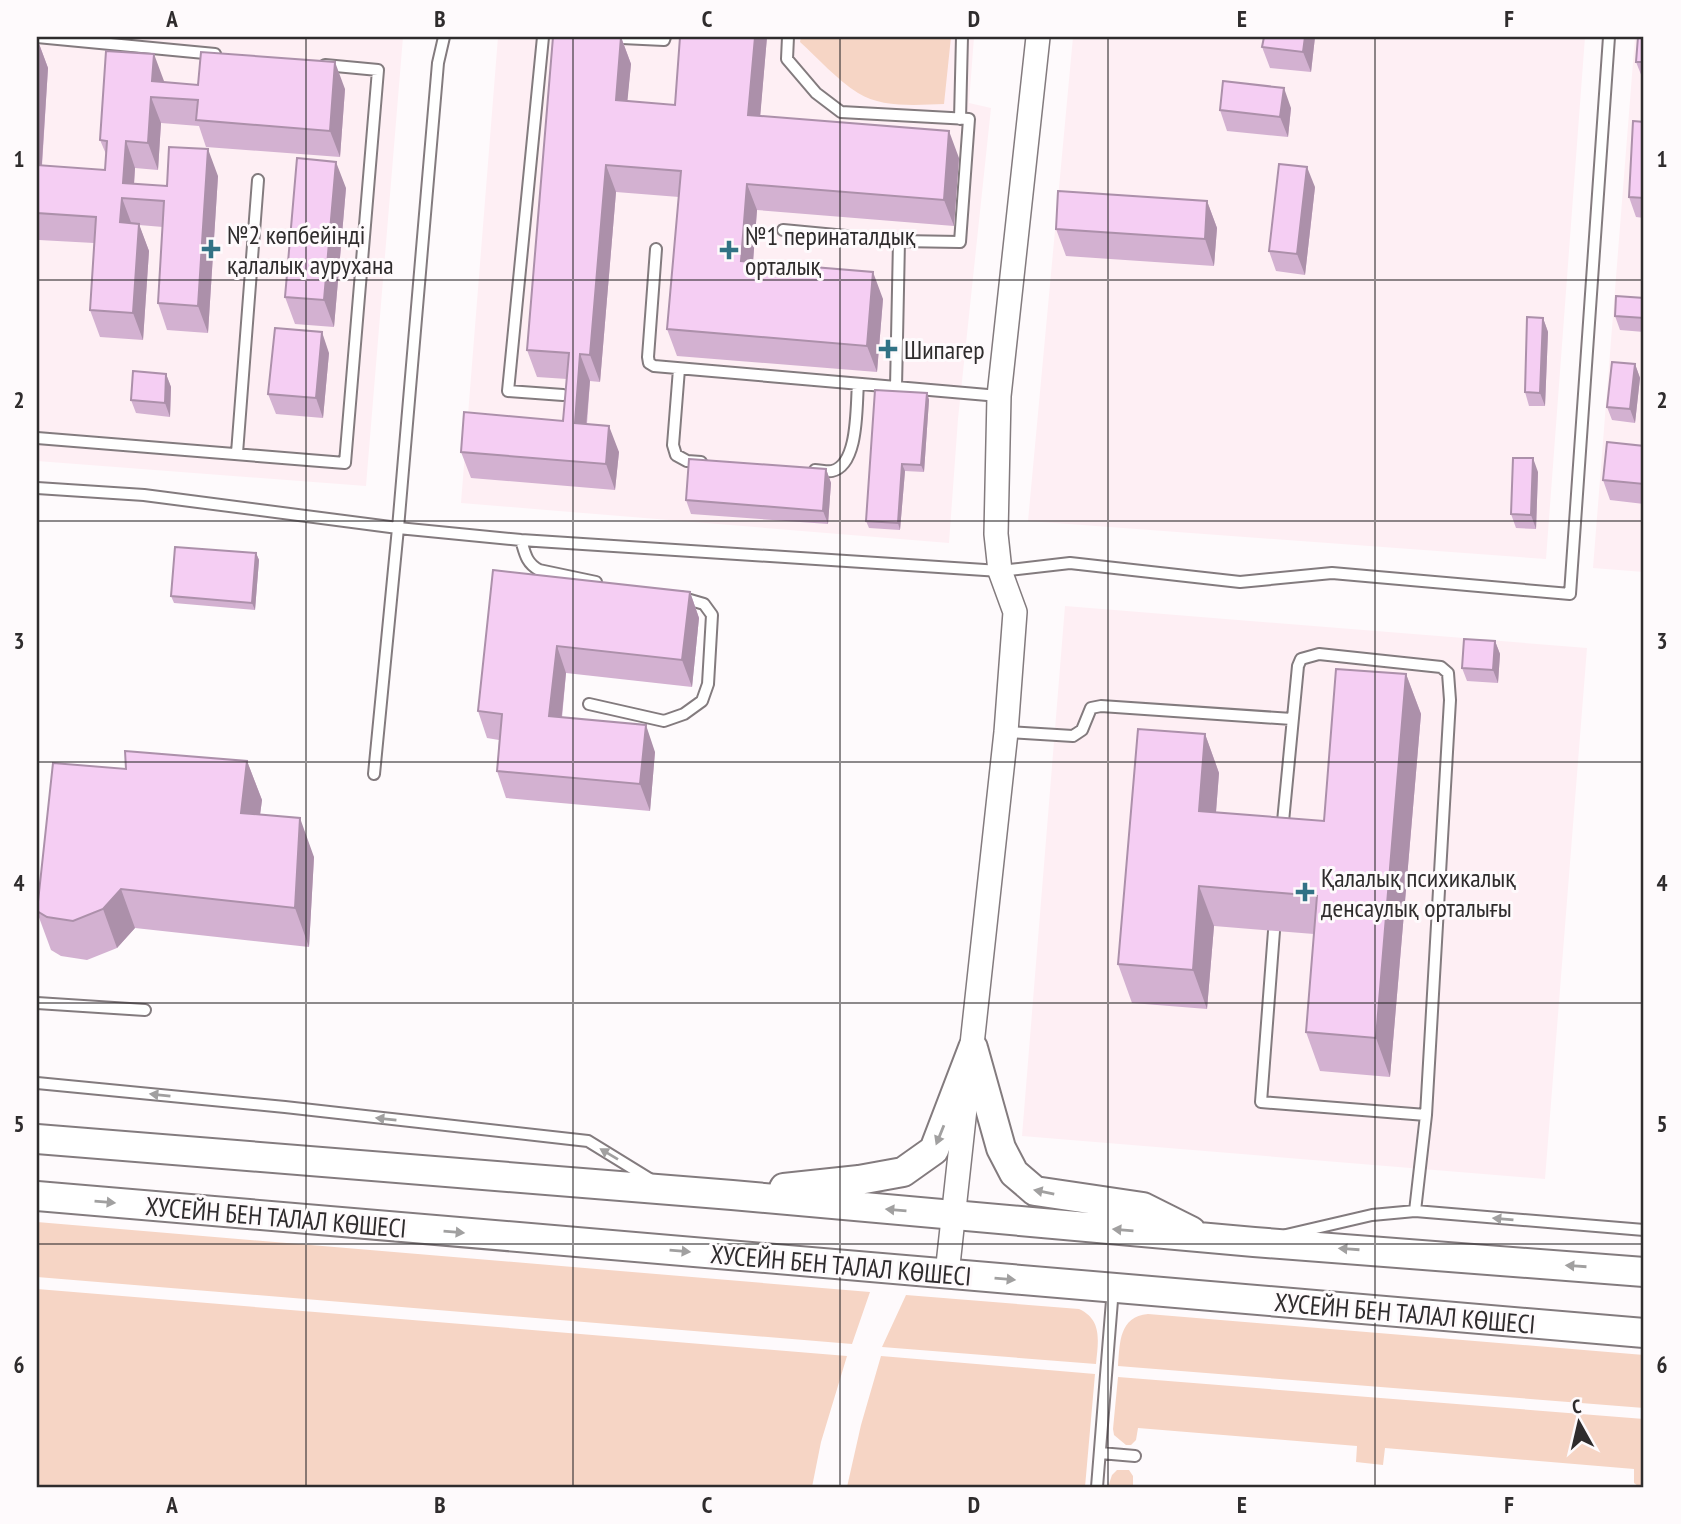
<svg xmlns="http://www.w3.org/2000/svg" width="1681" height="1524" font-family="'PT Sans Narrow',sans-serif">
	<rect width="100%" height="100%" fill="#fefafc"/>
	<path fill="#feeff4" d="M37,37h366l-37,449 -329,-25z
		M498,37h476l-5,66 22,5 -33,311 -9,124 -488,-40z
		M1073,37h512l-39,522 -518,-38z
		M1635,37h9v535l-51,-4z
		M1065,606l522,42 -42,531 -523,-43z"/>
	<path fill="#f6d5c5" d="M801,37h150l-7,67c-27,1 -63,4 -86,-11 -21,-13 -40,-35 -58,-51z
		M37,1222l833,70 -18,52 -815,-67z
		M37,1289l810,67 -26,86 -9,45h-775z
		M906,1295l173,14c24,11 19,33 17,55l-214,-17z
		M1148,1314l496,41v53l-526,-42c2,-24 1,-49 30,-52z
		M881,1356l214,18 -10,113h-238l14,-62z
		M1118,1377l526,42v68l-6,-1 -4,-3v-14l-249,-21 -2,17 -27,-3 1,-16 -219,-18 -2,12 -5,5h-5l-12,-10 -1,-6z
		M1117,1470h12l4,6v11h-25l4,-12z"/>
	<g fill="none" stroke-linecap="round" stroke-linejoin="round">
		<g stroke="#837b7e" stroke-width="14">
			<path id="service" d="M37,37l178,17
				M444,37l-6,26 -40,465 123,12 479,31 70,-8 170,19 92,-9 238,21 39,-557
				M543,37l-35,354 55,4
				M601,37l63,3 1,-3
				M788,37l-1,22 29,34 25,19 128,7 -9,123 -61,-1
				M960,119l2,-82
				M783,230l116,11 -3,146
				M656,249l-8,108 1,6 5,3 345,30
				M679,369l-6,76 3,10 11,6 14,1
				M37,438l308,25 33,-393 -53,-5
				M237,453l21,-273
				M815,470c5,0 12,2 17,1 27,-6 24,-65 26,-87
				M37,488l107,7 254,33 -24,246
				M521,540c4,13 5,23 18,30l57,12
				M589,704l75,17 20,-7 18,-13 6,-17 4,-69 -8,-11 -24,-7
				M1006,732l67,4 9,-6 9,-22 10,-2 191,13
				M1282,832l16,-166 3,-7 18,-5 122,13 7,6 2,27 -24,415 -11,96
				M1274,931l-13,171 165,13
				M37,1003l108,7
				M37,1083l248,24 303,34 65,40
				M1286,1235l86,-20 43,-4 229,19
				M1100,1453l35,3
				M1097,1487l16,-199"/>
		</g>
		<g stroke="#837b7e" stroke-width="26">
			<path id="minor" d="M947,1274l59,-542 9,-120 -15,-41 -4,-37 3,-138 39,-359"/>
		</g>
		<g stroke="#837b7e" stroke-width="32">
			<path id="tertiary" d="M973,1048l28,100 13,25 21,18 108,16 48,24
				M37,1139l695,56 522,47 390,30
				M784,1188l75,-8 44,-8 31,-22 39,-102
				M37,1196l1607,137"/>
		</g>
		<use href="#service" stroke="#fff" stroke-width="10"/>
		<use href="#minor" stroke="#fff" stroke-width="23"/>
		<use href="#tertiary" stroke="#fff" stroke-width="28"/>
	</g>
	<path fill="#d3b1d1" d="M621,37l10,27 -4,37 48,4 92,-68 -7,79 199,42 -5,68 -197,-16 -4,52 130,37 -6,73 -200,-16 -10,-27 12,-132 -63,-5 -16,190 -10,-1 -3,43 32,28 -4,38 -144,-12 -10,-26 102,-31 4,-42 -30,-2 -10,-27z
		M1315,37l-4,35 -41,-4 -8,-21z
		M1644,37v45l-8,-20z
		M37,41h1l10,27 -6,98 63,4 1,-16 -6,-14 64,-59v1l34,3 147,4 -5,68 -134,-10 -7,-21 -38,-3 -3,47 -23,-2 -1,16 33,2 51,-10 -10,157 -41,-3 -9,-27 5,-76 -24,-2 10,26 -6,89 -43,-3 -10,-27 4,-67 -55,-3 -2,-6z
		M1291,108l-3,29 -61,-6 -7,-21z
		M1644,122v96l-8,-1 -7,-20z
		M1315,187l-10,88 -29,-4 -7,-20z
		M346,188l-12,139 -39,-3 -10,-27z
		M1207,201l10,27 -3,38 -148,-10 -10,-27z
		M1644,298v34l-24,-2 -5,-14z
		M1543,318l5,14 -3,74h-16l-4,-14z
		M329,353l-6,65 -47,-4 -8,-20z
		M1635,364l5,14 -5,45 -23,-3 -5,-13z
		M166,374l5,13 -1,30 -34,-4 -5,-13z
		M927,393l2,7 -5,72 -19,-1 -5,59 -31,-2 -3,-7z
		M1644,446v58l-34,-4 -7,-20z
		M826,469l5,14 -3,41 -137,-10 -5,-14z
		M1538,472l-2,57 -20,-1 -5,-14z
		M256,553l3,7 -4,50 -81,-7 -3,-7z
		M493,570l197,22 9,26 -7,69 -126,-14 -4,45 93,34 -5,59 -144,-13 -9,-27 2,-31 -12,-2 -9,-27z
		M1495,641l5,13 -2,29 -31,-2 -5,-13z
		M1406,674l15,40 -31,363 -70,-6 -14,-39 8,-98 -100,-8 -7,83 -75,-6 -14,-39 87,-230 14,39 -3,39 108,9z
		M247,761l15,39 -2,15 54,42 -5,90 -174,-19 -18,20 -30,12 -26,-4 -10,-6 -14,-38v-4l89,-139z"/>
	<path fill="#ac90aa" d="M621,37l10,27 -6,62 -9,-26z
		M755,37h12l-9,105 -10,-27z
		M1305,37h10l-4,35 -8,-20z
		M38,41l10,27 -7,109 -4,-11v-100z
		M154,54l10,27 -1,17 -11,-17z
		M335,62l10,27 -5,68 -10,-26z
		M1284,88l7,20 -3,29 -8,-20z
		M151,97l10,26 -3,47 -10,-27z
		M949,131l10,27 -5,68 -10,-26z
		M126,141l9,27 -2,31 -10,-16z
		M208,149l10,27 -10,157 -10,-27z
		M336,162l10,26 -12,139 -10,-27z
		M606,165l10,27 -16,190 -10,-27z
		M1307,167l8,20 -10,88 -8,-21z
		M747,184l10,26 -6,78 -10,-27z
		M122,198l10,27 -12,-3z
		M1207,201l10,27 -3,38 -9,-27z
		M139,224l10,27 -6,89 -10,-27z
		M873,272l10,27 -6,73 -10,-26z
		M1543,318l5,14 -3,74 -5,-13z
		M322,332l7,21 -6,65 -7,-20z
		M580,354l10,27 -6,69 -9,-27z
		M1635,364l5,14 -5,45 -5,-14z
		M166,374l5,13 -1,30 -5,-14z
		M927,393l2,7 -5,72 -3,-7z
		M609,426l10,26 -4,38 -9,-26z
		M1533,458l5,14 -2,57 -5,-14z
		M902,464l3,7 -5,59 -2,-7z
		M826,469l5,14 -3,41 -5,-13z
		M256,553l3,7 -4,50 -3,-7z
		M690,592l9,26 -7,69 -10,-27z
		M1495,641l5,13 -2,29 -5,-13z
		M557,646l9,27 -7,70 -10,-27z
		M1406,674l15,40 -31,363 -14,-39z
		M646,725l9,27 -5,59 -10,-27z
		M1205,734l14,39 -6,77 -14,-39z
		M247,761l15,39 -7,52 -14,-39z
		M300,818l14,39 -5,90 -14,-39z
		M1199,886l15,40 -7,83 -14,-39z
		M121,889l14,39 -18,20 -14,-39z"/>
	<path fill="#f5cef3" stroke="#ac90aa" stroke-width="2" d="M553,37h68l-5,63 59,5 5,-68h75l-7,78 201,16 -5,69 -197,-16 -6,77 132,11 -6,74 -200,-17 14,-158 -75,-6 -16,190 -10,-1 -5,69 34,3 -3,38 -145,-12 3,-40 99,9 6,-68 -42,-3z
		M1264,37h41l-2,15 -41,-5z
		M1638,37h6v25h-8z
		M37,41h1l-1,25z
		M106,51l48,3 -2,27 46,4 3,-33 134,10 -5,69 -134,-11 2,-20 -47,-3 -3,46 -22,-2 -3,42 44,3 2,-39 39,2 -10,157 -40,-3 6,-102 -42,-3 -2,24 19,2 -6,89 -43,-3 6,-93 -59,-4v-48l68,5 2,-29 -7,-1z
		M1223,81l61,7 -4,29 -60,-7z
		M1633,121l11,1v76l-15,-1z
		M297,158l39,4 -12,138 -39,-3z
		M1279,164l28,3 -10,87 -28,-3z
		M1058,191l149,10 -2,38 -149,-10z
		M1616,296l28,2v20l-29,-2z
		M1527,317l16,1 -3,75 -15,-1z
		M275,328l47,4 -6,66 -48,-4z
		M1612,362l23,2 -5,45 -23,-2z
		M133,371l33,3 -1,29 -34,-3z
		M875,390l52,3 -6,72 -19,-1 -4,59 -32,-2z
		M1607,442l37,4v38l-41,-4z
		M1513,458h20l-2,57 -20,-1z
		M689,459l137,10 -3,42 -137,-11z
		M175,547l81,6 -4,50 -81,-7z
		M493,570l197,22 -8,68 -125,-14 -8,70 97,9 -6,59 -143,-13 5,-57 -24,-3z
		M1464,639l31,2 -2,29 -31,-2z
		M1336,669l70,5 -30,364 -70,-6 11,-136 -118,-10 -6,84 -75,-6 20,-235 67,5 -6,77 125,10z
		M125,751l122,10 -6,52 59,5 -5,90 -174,-19 -18,20 -30,12 -26,-4 -10,-6 16,-148 73,6z"/>
	<defs><path id="oneway-solid" d="M-6-.8H1V-3.2L6.5 0L1 3.2V.8H-6Z" transform="scale(1.75)"/></defs>
	<g fill="#a1a0a0">
		<use href="#oneway-solid" transform="translate(160 1095) rotate(-174)"/>
		<use href="#oneway-solid" transform="translate(386 1119) rotate(-174)"/>
		<use href="#oneway-solid" transform="translate(940 1135) rotate(112)"/>
		<use href="#oneway-solid" transform="translate(609 1154) rotate(-149)"/>
		<use href="#oneway-solid" transform="translate(1044 1192) rotate(-168)"/>
		<use href="#oneway-solid" transform="translate(105 1202) rotate(5)"/>
		<use href="#oneway-solid" transform="translate(896 1210) rotate(-175)"/>
		<use href="#oneway-solid" transform="translate(1503 1219) rotate(-175)"/>
		<use href="#oneway-solid" transform="translate(1123 1230) rotate(-175)"/>
		<use href="#oneway-solid" transform="translate(454 1232) rotate(5)"/>
		<use href="#oneway-solid" transform="translate(1349 1249) rotate(-176)"/>
		<use href="#oneway-solid" transform="translate(680 1251) rotate(5)"/>
		<use href="#oneway-solid" transform="translate(1576 1266) rotate(-176)"/>
		<use href="#oneway-solid" transform="translate(1005 1279) rotate(5)"/>
	</g>
	<path fill="none" stroke="#2f2c2d" stroke-width="2" stroke-opacity="0.55" d="M306,37v1450M573,37v1450M840,37v1450M1108,37v1450M1375,37v1450M37,280h1607M37,521h1607M37,762h1607M37,1003h1607M37,1244h1607"/>
	<g fill="#317285" stroke="#fefafc" stroke-width="2.5">
		<path d="M207.5 238.5h7v7h7v7h-7v7h-7v-7h-7v-7h7z"/>
		<path d="M725.5 239.5h7v7h7v7h-7v7h-7v-7h-7v-7h7z"/>
		<path d="M884.5 338.5h7v7h7v7h-7v7h-7v-7h-7v-7h7z"/>
		<path d="M1301.5 881.5h7v7h7v7h-7v7h-7v-7h-7v-7h7z"/>
	</g>
	<g text-anchor="middle" dominant-baseline="central" stroke-width="6" stroke-linejoin="round" paint-order="stroke">
		<g font-size="26" fill="#2f2c2d" stroke="#fefafc" text-anchor="start">
			<text x="227" y="234">№2 көпбейінді<tspan x="227" dy="30">қалалық аурухана</tspan></text>
			<text x="745" y="235">№1 перинаталдық<tspan x="745" dy="30">орталық</tspan></text>
			<text x="904" y="349">Шипагер</text>
			<text x="1321" y="877">Қалалық психикалық<tspan x="1321" dy="30">денсаулық орталығы</tspan></text>
		</g>
		<g font-size="26" fill="#2f2c2d" stroke="#fefafc">
			<text transform="translate(276 1217) rotate(5)">ХУСЕЙН БЕН ТАЛАЛ КӨШЕСІ</text>
			<text transform="translate(841 1265) rotate(5)">ХУСЕЙН БЕН ТАЛАЛ КӨШЕСІ</text>
			<text transform="translate(1405 1313) rotate(5)">ХУСЕЙН БЕН ТАЛАЛ КӨШЕСІ</text>
		</g>
	</g>
	<rect width="1681" height="1524" fill="none" stroke="#fefafc" stroke-width="77"/>
	<g transform="translate(1579 1423) rotate(352)" stroke="#fefafc" stroke-width="5" paint-order="stroke">
	<path d="M0-5L12 26L0 18L-12 26Z" fill="#2f2c2d"/>
	<text y="-10" font-size="19" font-weight="bold" text-anchor="middle" fill="#2f2c2d">С</text>
	</g>
	<rect x="38" y="38" width="1604" height="1448" fill="none" stroke="#2f2c2d" stroke-width="2.5"/>
	<g font-size="23" text-anchor="middle" font-weight="bold" fill="#2f2c2d">
		<text x="172" y="27">A</text>
		<text x="440" y="27">B</text>
		<text x="707" y="27">C</text>
		<text x="974" y="27">D</text>
		<text x="1242" y="27">E</text>
		<text x="1509" y="27">F</text>
		<text x="19" y="167">1</text>
		<text x="1662" y="167">1</text>
		<text x="19" y="408">2</text>
		<text x="1662" y="408">2</text>
		<text x="19" y="649">3</text>
		<text x="1662" y="649">3</text>
		<text x="19" y="891">4</text>
		<text x="1662" y="891">4</text>
		<text x="19" y="1132">5</text>
		<text x="1662" y="1132">5</text>
		<text x="19" y="1373">6</text>
		<text x="1662" y="1373">6</text>
		<text x="172" y="1513">A</text>
		<text x="440" y="1513">B</text>
		<text x="707" y="1513">C</text>
		<text x="974" y="1513">D</text>
		<text x="1242" y="1513">E</text>
		<text x="1509" y="1513">F</text>
	</g>
</svg>
